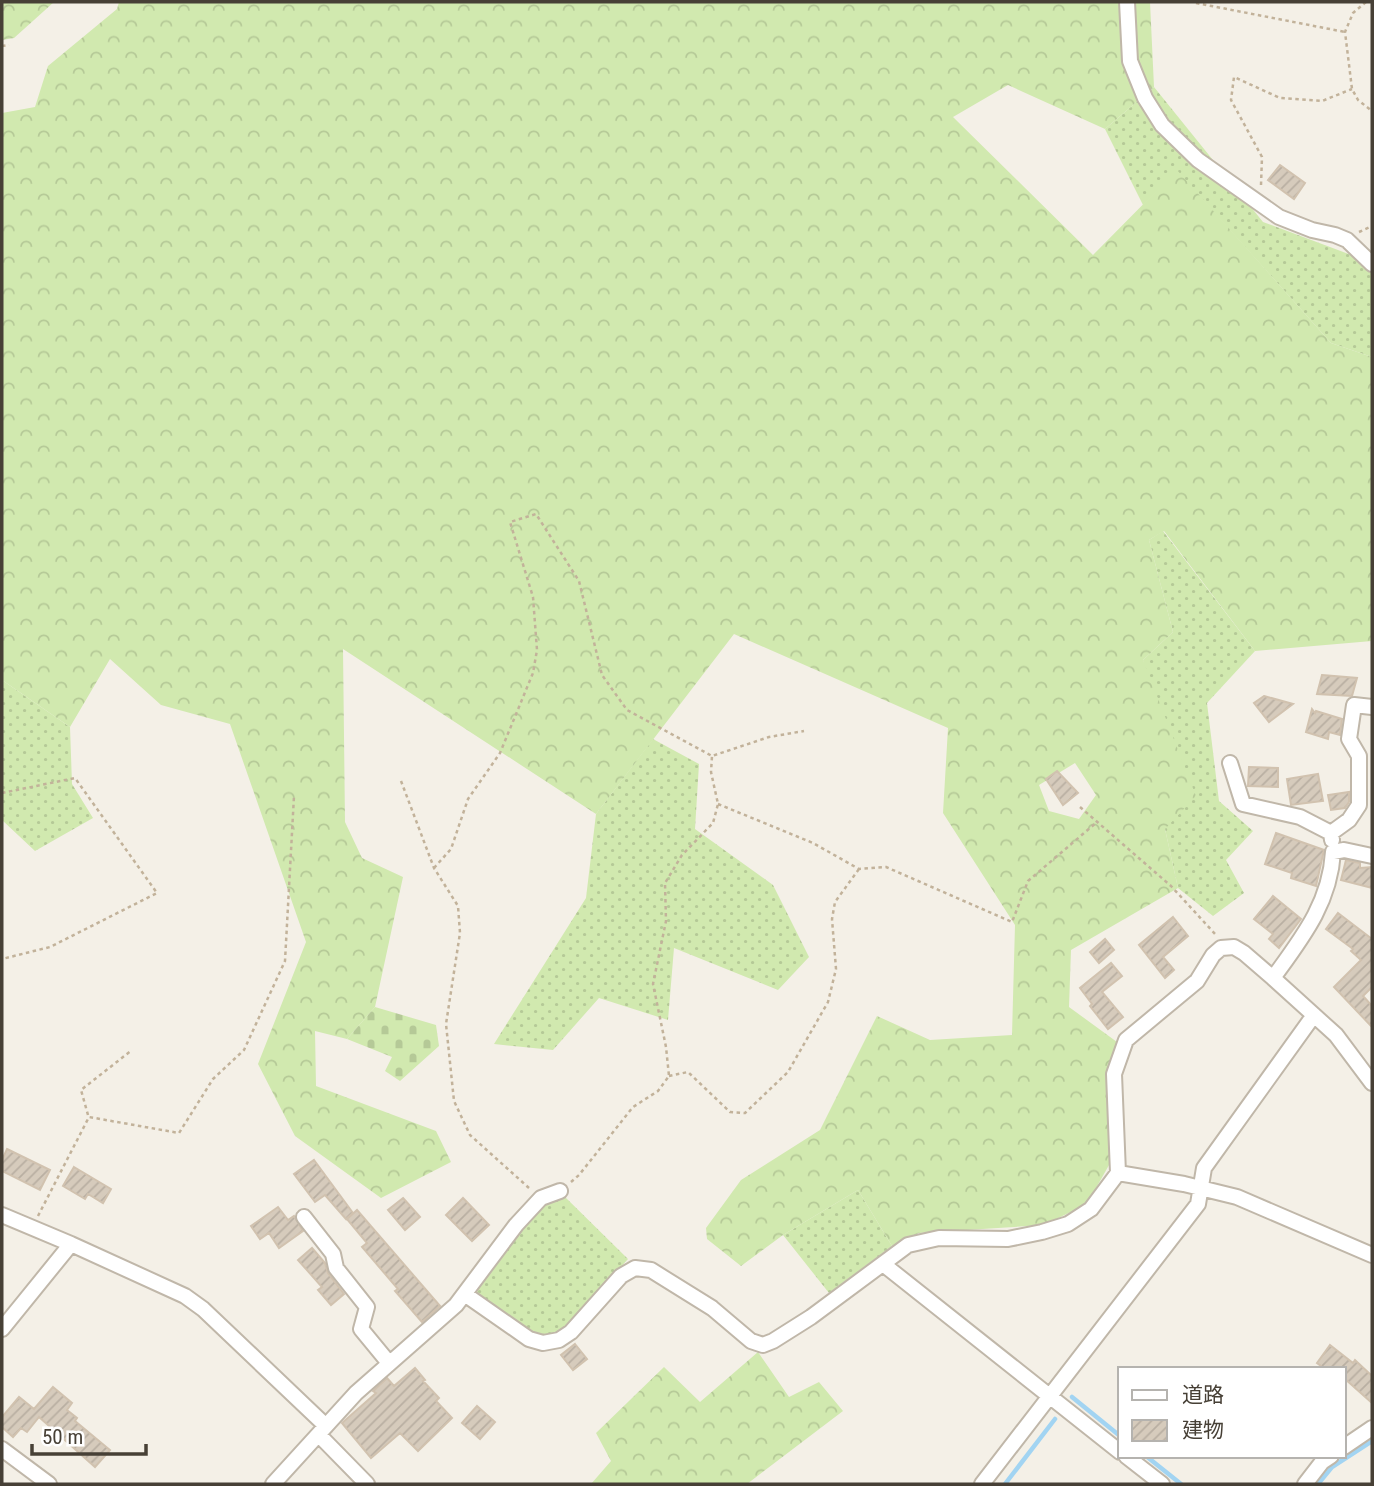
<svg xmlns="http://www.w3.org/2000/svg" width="1374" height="1486" font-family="'Roboto Condensed','Noto Sans JP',sans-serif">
	<defs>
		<pattern id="grass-dots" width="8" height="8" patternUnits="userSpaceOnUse" patternTransform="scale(1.75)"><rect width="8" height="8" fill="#d1e9af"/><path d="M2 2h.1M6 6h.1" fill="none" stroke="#b5c997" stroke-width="1.8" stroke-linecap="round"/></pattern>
		<pattern id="forest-crowns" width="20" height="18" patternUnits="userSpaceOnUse" patternTransform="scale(1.75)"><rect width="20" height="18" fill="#d1e9af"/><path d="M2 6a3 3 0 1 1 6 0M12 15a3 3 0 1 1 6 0" fill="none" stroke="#b5c997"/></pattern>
		<pattern id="cemetery-stones" width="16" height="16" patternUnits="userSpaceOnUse" patternTransform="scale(1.75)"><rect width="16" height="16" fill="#d1e9af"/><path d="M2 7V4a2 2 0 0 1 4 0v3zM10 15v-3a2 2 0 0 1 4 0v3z" fill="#b5c997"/></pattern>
		<pattern id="building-hatch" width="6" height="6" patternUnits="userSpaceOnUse" patternTransform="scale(1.75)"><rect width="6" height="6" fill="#d6cbbc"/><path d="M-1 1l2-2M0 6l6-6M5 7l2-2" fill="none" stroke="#b9afa2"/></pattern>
	</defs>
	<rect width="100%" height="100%" fill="#f4f0e7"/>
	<path fill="url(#grass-dots)" d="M1154,87l109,135 91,34 18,14v87l-41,-14 -154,-172 -34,34 -38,-76z
		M1163,531l92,120 -48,52 12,98 34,30 -27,29 18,33 -31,23 -35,-28 -13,-59 -22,-169 30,-28 -24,-92z
		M2,680l68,47 2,57 21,34 -58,33 -33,-31z
		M653,739l46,25 -4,65 78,56 36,72 -31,33 -104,-42 -6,72 -69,-22 -46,52 -59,-6 92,-146 10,-84z
		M858,1190l34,56 -63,47 -46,-58z
		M564,1196l64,63 -64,71 -24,8 -68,-45 67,-87z"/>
	<path fill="url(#forest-crowns)" fill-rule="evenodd" d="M2,2h52l-40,36 -12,2z
		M119,2h1031l4,85 -49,42 -97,-44 -55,32 140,138 84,-85 154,173 41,14v284l-117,10 -91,-120 -15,9 24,92 -30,28 53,136 -31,33 13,59 -107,62 -2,57 48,35 -11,49 7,67 -26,46 -43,21 -125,8 -27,13 -34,-56 -75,45 -42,31 -34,-27 -1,-11 35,-48 79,-50 57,-114 53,24 82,-5 3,-110 -72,-112 5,-85 -214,-94 -138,180 -253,-165 2,173 17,36 41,19 -28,130 -28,32 -32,-8 1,55 120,45 15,31 -70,36 -86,-62 -37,-72 48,-122 -76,-218 -69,-19 -51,-46 -40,68 -68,-47v-567l33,-6 13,-41 69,-57zM1075,763l21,32 -17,24 -30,-8 -10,-26z
		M758,1352l31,45 30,-15 24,29 -96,73h-156l20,-23 -15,-28 68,-66 36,35z"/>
	<path fill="url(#cemetery-stones)" d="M375,1007l61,18 3,21 -39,35 -15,-10 7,-14 -45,-18z"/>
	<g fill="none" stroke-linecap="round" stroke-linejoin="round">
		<path stroke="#a2d4f2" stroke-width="4.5" d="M1072,1397l48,39
			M1146,1456l35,28
			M1005,1484l50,-65
			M1318,1484l14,-17 40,-26"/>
	</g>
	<path fill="url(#building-hatch)" stroke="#d1c2af" stroke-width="2" d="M1280,165l25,18 -11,16 -26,-19z
		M1322,675l35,3 -5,18 -35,-2z
		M1264,696l29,8 -24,18 -15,-19z
		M1312,709l3,4 1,-2 26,8 -2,16 -11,-3 -1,7 -22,-7z
		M1249,767l29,1v19l-30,-1z
		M1057,771l21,22 -15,12 -17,-26z
		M1318,774l5,27 -32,4 -4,-26z
		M1349,792v10l-4,6 -14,2 -3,-15z
		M1276,833l48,17 -8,36 -25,-8 1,-5 -27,-9z
		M1346,860l14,3v5l12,-1v21l-31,-8z
		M1273,896l28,23 -22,29 -10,-9 4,-5 -19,-15z
		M1338,913l34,26v48l-9,9 9,10v21l-38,-40 27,-27 -10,-9 2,-2 -27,-20z
		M1173,917l15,19 -25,21 11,13 -9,8 -26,-33z
		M1105,939l9,11 -15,13 -9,-11z
		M1111,963l11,13 -20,16 21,25 -15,12 -18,-23 2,-2 -12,-16z
		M7,1149l43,21 -10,20 -38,-19v-11z
		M314,1160l39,53 -7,6 -21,-24 -10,7 -21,-28z
		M74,1167l37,22 -8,14 -15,-9 -3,5 -22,-13z
		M403,1198l17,19 -15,13 -17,-20z
		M463,1198l26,27 -17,16 -26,-26z
		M278,1207l10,13 6,-4 9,15 -24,17 -10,-15 -9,6 -9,-13z
		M357,1210l83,96 -18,16 -27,-31 3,-2 -36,-42 5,-4 -20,-24z
		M312,1248l13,15 3,10 16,21 -13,11 -13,-15 4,-3 -24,-27z
		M575,1344l12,15 -14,11 -12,-15z
		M1330,1345l23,18 2,-3 17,16v27l-28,-25v-9h-19l-8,-6z
		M415,1368l10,12 -2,1 16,17 -3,3 16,17 -34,33 -18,-18 -29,25 -29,-35 34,-30 -3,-2 14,-13 7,8z
		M53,1387l19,16 -5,7 10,8 -2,3 35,29 -15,17 -56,-50 -12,15 -6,-4 -8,9 -11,-10v-10l17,-20 15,12z
		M477,1406l18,16 -15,17 -18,-16z"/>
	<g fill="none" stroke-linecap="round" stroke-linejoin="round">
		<g stroke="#c0b7a9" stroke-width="18">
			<path id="street" d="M1127,2l3,59 15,37 17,27 36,35 81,57 33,13 23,5 12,5 25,24
				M1230,763l13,41 57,13 31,16 1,7
				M1331,833l18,-13 10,-15v-49l-10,-17 5,-34 18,2
				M1273,978c29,-40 57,-75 60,-126l11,-2 28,6
				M1118,1173l66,11 53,13 135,58
				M2,1215l69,29 114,52 18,13 123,117
				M304,1217l29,37 3,14 31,39 -6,22 28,34
				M883,1264l237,188
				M466,1295l63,44 14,4 16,-3 12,-8 50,-56 14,-8 16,2 61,38 39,33 12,4 10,-4 38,-24 97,-72 31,-7 69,1 34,-7 26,-8 23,-15 27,-36 -4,-99 12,-34 71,-59 16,-26 8,-7 13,-1 10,6 29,25 63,57 36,48
				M2,1329l69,-85
				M319,1435l48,49
				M1344,1447l28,-19
				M2,1449l47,35
				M1126,1456l36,28
				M273,1484l83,-91 100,-88 60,-80 25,-27 19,-7
				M982,1484l216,-280 6,-36 110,-153
				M1305,1484l17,-22 9,-6"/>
		</g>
		<path stroke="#c2b29a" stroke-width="2.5" stroke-dasharray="3.5 3.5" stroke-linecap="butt" d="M1366,2l-13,11 -8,19 7,57 6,11 14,11
			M1196,3l149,29
			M2,46l7,-1
			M1261,185l1,-28 -31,-57 3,-23 46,21 42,3 30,-12
			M1359,232l13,-6
			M401,781l33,87 24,38 2,27 -14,91 8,77 16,34 59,53
			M2,793l73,-15 82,115 -107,54 -48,12
			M718,804l95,39 46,26 27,-2 126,55 16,-41 69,-59
			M1080,807l91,79 45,49
			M434,868l17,-19 17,-50 32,-46 33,-80 4,-23 -4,-53 -23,-75 26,-8 43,67 23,94 25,35 85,46 57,-19 35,-6
			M669,1076l19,-4 42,40 15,1 43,-41 40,-70 8,-33 -4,-50 3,-17 24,-33
			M88,1115l-7,-25 51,-40
			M571,1182l8,-7 54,-68 25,-16 11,-15 -3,-29 -13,-63 13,-63 -1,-38 17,-28 31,-32 5,-19 -7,-32 1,-16
			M38,1216l51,-99 90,16 34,-54 31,-29 41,-89 9,-165"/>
		<use href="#street" stroke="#fff" stroke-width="14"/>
	</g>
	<rect width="1374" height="1486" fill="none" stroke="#474036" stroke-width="7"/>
	<rect x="1118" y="1367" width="228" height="91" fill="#ffffff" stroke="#b5b3af" stroke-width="2"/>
	<rect x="1132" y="1390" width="35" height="10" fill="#ffffff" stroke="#b5b3af" stroke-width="2"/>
	<text x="1182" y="1402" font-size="21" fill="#474036">道路</text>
	<rect x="1132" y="1420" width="35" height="21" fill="url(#building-hatch)" stroke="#b5b3af" stroke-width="2"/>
	<text x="1182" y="1437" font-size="21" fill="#474036">建物</text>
	<path d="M32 1444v10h114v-10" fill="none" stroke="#474036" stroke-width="3.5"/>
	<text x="42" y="1444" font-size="21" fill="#474036" stroke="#ffffff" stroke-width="5" paint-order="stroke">50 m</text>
</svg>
